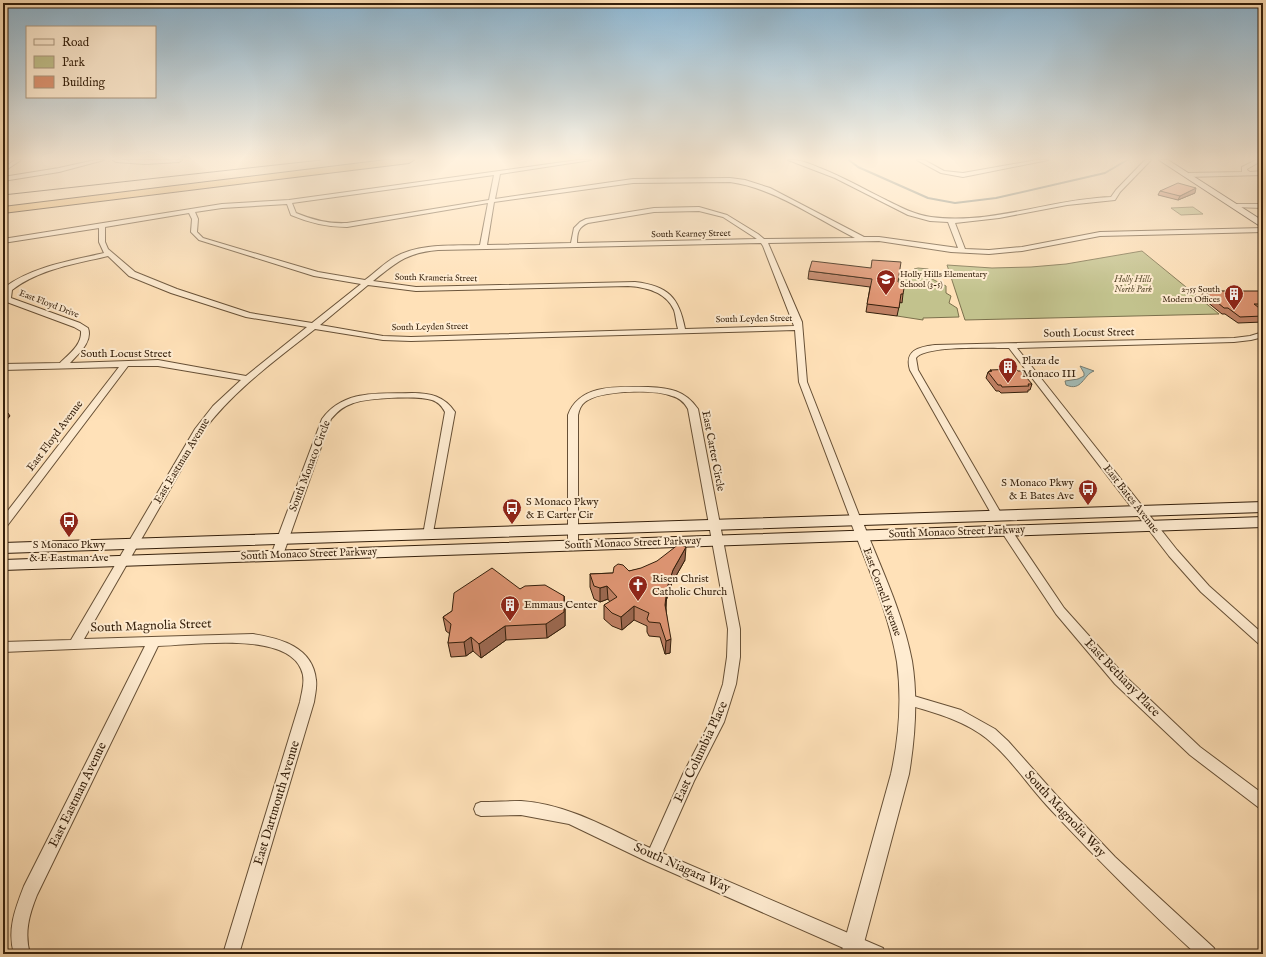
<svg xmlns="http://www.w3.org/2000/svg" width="1266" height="957" font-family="'IM FELL English',serif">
	<rect width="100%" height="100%" fill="#ffe1b8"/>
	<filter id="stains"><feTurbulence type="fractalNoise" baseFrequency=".005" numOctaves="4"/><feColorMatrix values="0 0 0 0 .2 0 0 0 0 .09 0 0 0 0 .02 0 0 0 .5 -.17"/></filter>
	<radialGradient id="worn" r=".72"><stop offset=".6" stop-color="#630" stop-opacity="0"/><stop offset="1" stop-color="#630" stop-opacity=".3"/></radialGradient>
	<path fill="#c2c28d" stroke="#7b704c" d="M1193,207l10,7 -22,1 -10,-7z
		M1142,251l77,63 -254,6 -18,-55 45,3 39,-1 35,-3z
		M918,268l10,1 5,3 -1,7 14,7v7l5,3 -2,7 8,5 2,9 -36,1v2l-26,-4v-26l2,-20 16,2 -1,-3z"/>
	<path fill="#a3bcb7" stroke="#777d72" d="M1080,366l14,5c-11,4 -12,21 -28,14l-1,-4 13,-2 6,-3v-3z"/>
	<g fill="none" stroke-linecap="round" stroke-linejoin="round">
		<path stroke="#777d72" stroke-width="2" d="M849,160l9,7 70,31 27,5 41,-5 109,-25 22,-13"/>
		<g stroke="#675036" stroke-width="2">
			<path id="minor" d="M15,160h6l-18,12v-4z
				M95,160h9l-45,12 -56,9v-4l56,-9z
				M113,160h69l-3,2 -34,2 -29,-2z
				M578,160h13l-91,14 -5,25 138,-20 97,-1 15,2 25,8 94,49h15l79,11 -10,-26 -18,-1 -22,-6 -73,-37 -47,-18c11,-1 22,4 32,8 23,9 44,21 66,32 14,7 29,15 45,17 61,8 120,-18 180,-20l5,-7 29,-30h6l-31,32 -5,8 -48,5 -68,13 -44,5 10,26 24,1 33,-3 78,-15 163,-4v4l-163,4 -78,15 -33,3 -38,-2 -72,-11 -111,2 34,79 5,60 54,138 -5,3 -5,-3 -52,-138 -4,-52 -384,11 -28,-1 -68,-11c-39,31 -80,60 -111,101l-120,209 169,-5c27,4 60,13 63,46 1,7 -1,15 -2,22l-75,252h-16l77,-252c2,-11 6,-23 1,-33 -16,-38 -110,-24 -143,-23l-121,249c-8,20 -13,38 -7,59h-16c-7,-24 1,-45 10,-68l121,-240 -142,6v-10l68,-2 124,-211 18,-23 28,-26 -83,-14h-30l-121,160 -4,1v-10l116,-150 -116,3v-6l57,-1c9,-9 22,-18 21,-32l-7,-4 -70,-26 -1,-2 2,-12c29,-21 65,-26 99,-34l-5,-11v-14l-96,15v-4l219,-35 67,-4zM494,175l-5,25 -142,23c-19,1 -34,-3 -51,-10l-4,-10zM730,182c44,6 85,36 125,56l-91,1 -6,-5 -31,-19 -28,-8 -45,1 -68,11 -6,3 -6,6 -3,15 -84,2 7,-43 139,-19zM488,203l-8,42c-28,1 -60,-2 -85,12 -11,6 -20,16 -30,23l-47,-8 -115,-34 -6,-6 1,-13 -3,-7 27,-4 65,-4 4,11c19,8 36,12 56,12zM699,211l24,6 34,22 -180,4c0,-10 1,-16 11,-20l66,-11zM189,213l3,6 -1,13 8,8 115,36 47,8 -49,39 -62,-10 -73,-24 -42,-17 -27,-23 -3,-7v-15zM761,243l2,3 31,80 -109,3c-6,-32 -17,-43 -50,-47l-219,5 -43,-6c24,-19 33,-28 65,-31zM108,256l21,20 42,17 75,24 61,10 -61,49 -88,-16 -88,3c8,-9 23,-21 18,-35l-8,-5 -69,-25 1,-8c27,-21 63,-26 96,-34zM368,285l48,6 212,-5c18,1 38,6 46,24 2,6 2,13 4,19l-267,8 -28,-1 -63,-11z
				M917,160h7l20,11 19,2 74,-13h11l-85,17 -22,-4z
				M1256,160h7l-16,9v1l3,2 13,-1v4l-77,2 -3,-2 3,-2 56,-1v-5z
				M1235,204h28v4l-30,-1 -1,-1z
				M1263,332v5l-12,3 -17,2 -217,6 160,202 32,36 54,48v12l-4,-2 -58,-52 -32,-36 -160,-208c-17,0 -84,-3 -93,10l2,12 84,145 -5,3 -5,-3 -82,-145c-6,-20 9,-23 25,-25l299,-7 16,-2z
				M648,387c21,1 37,3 50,22l42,220v28l-4,27 -12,38 -30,59 -32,72 221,95 2,6h-28l-209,-92 -79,-38 -48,-9 -40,1 -5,-2 -2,-5 2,-5 5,-2c13,0 27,-1 40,-1 46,3 87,27 129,47l33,-74 27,-52 13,-38 4,-27 1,-28 -40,-220c-4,-7 -8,-11 -16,-13 -17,-7 -72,-6 -87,6 -4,3 -6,8 -7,13v130l-1,3h-8l-1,-3v-130c12,-32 51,-28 80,-28z
				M412,393c18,0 32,3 43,19l-23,126h-8l-1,-3 22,-123c-3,-6 -7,-10 -13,-12 -14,-5 -68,-2 -81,4 -9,3 -14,8 -20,15l-48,136 -2,3h-8l-2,-3 51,-136c22,-30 57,-25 90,-26z
				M1006,527l4,1 54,80 61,68 75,71 63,47v15l-5,-2 -68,-52 -75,-71 -59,-70 -55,-83 1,-3z
				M907,694l54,16 34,19 13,12 49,55 58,61 99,91 2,6h-20c-50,-46 -98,-94 -145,-144 -22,-23 -40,-52 -65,-72 -24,-19 -55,-26 -84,-35l-2,-4 2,-4z"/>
		</g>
		<g stroke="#675036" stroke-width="2">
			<path id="tertiary" d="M856,516l4,1 2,3c18,46 41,93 50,141 6,37 3,77 -3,113l-48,180h-20l50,-180c8,-36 11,-75 6,-112 -8,-49 -30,-96 -47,-142l2,-3z"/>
		</g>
		<g stroke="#341f0b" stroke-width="2">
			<path id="secondary" d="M1159,160h9l95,61v7z
				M1263,502v10l-1260,41v-10z
				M1263,517v10l-1260,43v-10z"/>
		</g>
		<g stroke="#341f0b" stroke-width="2">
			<path id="motorway" d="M386,160h28l-5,3 -406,50v-6z"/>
		</g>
		<use href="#minor" fill="#ffecd1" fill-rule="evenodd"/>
		<use href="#tertiary" fill="#ffecd1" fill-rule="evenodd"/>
		<use href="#secondary" fill="#ffecd1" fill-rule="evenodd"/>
		<use href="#motorway" fill="#f0c07c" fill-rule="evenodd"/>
		<path stroke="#341f0b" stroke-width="1" d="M3,195l318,-35"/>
	</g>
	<path fill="#bf8063" stroke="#341f0b" d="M1160,191l35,2 -17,7 -20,-5z
		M809,271l89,11 5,12 -1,9 -2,-1 -3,14 -31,-4 4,-25 -62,-8z
		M1204,291l59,1v17h-2l2,2v11l-25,1 -13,-9h-3l-21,-17z
		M990,370l42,14 -2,6h-2v2l-27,1 -2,-2h-3l-10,-13 2,-6 2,-1z
		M685,560l-13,23 -6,18v7l4,45 -5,1 -5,-17 -11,-1 -2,-4v-6l-13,-6 -12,10 -10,-4 -8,-7v-14l6,-3 -2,-3 -8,3 -6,-3 -4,-12v-13l23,-1 16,-2z
		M520,589l44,7 1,13v17l-18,12 -41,2 -25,18 -8,-7 -7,5 -15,1 -3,-14 2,-9 -4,-3 -3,-14 9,-6z"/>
	<path fill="#9b6850" stroke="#341f0b" d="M1196,188l-1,5 -17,7 2,-4z
		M8,413l2,3 -7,8v-5z
		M686,547l-1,13 -13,23 -6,18 -1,18 2,-31 6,-18z
		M607,586l1,13 -8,3v-14z
		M564,596l1,13v17l-18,12 -1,-14z
		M634,606v14l-12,10 -1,-13z
		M505,626l1,14 -25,18 -2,-14z
		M471,637l2,14 -7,5 -2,-14z
		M671,639l-1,14 -5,1 1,-13z"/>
	<path fill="#de9573" stroke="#341f0b" d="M1178,183l18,5 -16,8 -20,-5z
		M872,260l29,2 -3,20 7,1 -2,11h-2l-2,14 -32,-4 5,-25 -63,-8 3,-10 59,7z
		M1204,291h58l1,1v12h-9l9,7v5l-23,1 -12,-9h-4z
		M1016,369l2,2h3l11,13h-4l1,2 -27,1 -1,-2h-3l-10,-13 4,-1 -2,-1z
		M3,413h5l-5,6z
		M679,544l7,3 -13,23 -6,18 -2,17 6,34 -5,2 -6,-18 -11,-1 -2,-3 2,-6 -15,-7 -13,11 -9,-4 -8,-8 13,-8 -10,-11 -7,2 -6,-2 -4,-12 23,-1 1,-6 4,-3 5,1 6,6 12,-3 16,-7z
		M492,568l28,21 5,-3 20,-1 19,11v16l-18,12 -41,2 -26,18 -8,-7 -7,5 -16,1 3,-19 -8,-7 9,-6 2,-18z"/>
	<linearGradient id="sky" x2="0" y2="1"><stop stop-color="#8cb7d4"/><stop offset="0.54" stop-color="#fff2df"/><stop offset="1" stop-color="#fff2df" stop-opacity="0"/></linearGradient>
	<rect width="1266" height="294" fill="url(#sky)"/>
	<defs>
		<g id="school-pin" transform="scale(1)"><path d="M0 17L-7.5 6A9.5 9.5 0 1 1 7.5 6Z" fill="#8f2418" stroke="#ffecd1"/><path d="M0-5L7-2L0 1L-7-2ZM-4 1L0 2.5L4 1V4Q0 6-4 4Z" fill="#fff"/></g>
		<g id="building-pin" transform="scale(1)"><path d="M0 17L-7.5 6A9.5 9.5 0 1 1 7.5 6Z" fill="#8f2418" stroke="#ffecd1"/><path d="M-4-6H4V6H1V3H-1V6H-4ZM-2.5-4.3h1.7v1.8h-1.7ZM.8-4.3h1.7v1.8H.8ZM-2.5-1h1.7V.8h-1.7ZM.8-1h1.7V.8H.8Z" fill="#fff"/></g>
		<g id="bus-pin" transform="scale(1)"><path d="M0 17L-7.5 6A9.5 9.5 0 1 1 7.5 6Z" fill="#8f2418" stroke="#ffecd1"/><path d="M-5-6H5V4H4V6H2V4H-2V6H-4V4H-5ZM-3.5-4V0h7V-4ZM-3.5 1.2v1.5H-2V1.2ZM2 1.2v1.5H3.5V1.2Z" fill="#fff"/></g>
		<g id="church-pin" transform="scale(1)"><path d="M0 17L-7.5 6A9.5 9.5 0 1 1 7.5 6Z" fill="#8f2418" stroke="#ffecd1"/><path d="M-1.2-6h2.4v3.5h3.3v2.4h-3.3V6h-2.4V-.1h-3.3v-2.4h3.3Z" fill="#fff"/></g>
	</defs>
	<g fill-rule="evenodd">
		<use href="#school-pin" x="886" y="279"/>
		<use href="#building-pin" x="1234" y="294"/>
		<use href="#building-pin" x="1008" y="367"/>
		<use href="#bus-pin" x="1088" y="489"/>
		<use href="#bus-pin" x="512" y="508"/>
		<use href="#bus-pin" x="69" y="521"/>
		<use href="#church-pin" x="638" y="585"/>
		<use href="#building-pin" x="510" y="605"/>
	</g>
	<g text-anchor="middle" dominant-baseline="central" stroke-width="4" stroke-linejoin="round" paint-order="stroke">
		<g font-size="9" fill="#341f0b" stroke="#ffecd1">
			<text transform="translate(691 234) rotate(-1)">South Kearney Street</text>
			<text transform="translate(436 278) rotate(1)">South Krameria Street</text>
			<text transform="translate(49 304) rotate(21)">East Floyd Drive</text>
			<text transform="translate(754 319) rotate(-1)">South Leyden Street</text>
			<text transform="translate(430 327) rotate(-1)">South Leyden Street</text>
		</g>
		<g font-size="9" fill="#341f0b" stroke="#ffecd1" text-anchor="start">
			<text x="900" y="274">Holly Hills Elementary<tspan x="900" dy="10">School (3-5)</tspan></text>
			<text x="1220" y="289" text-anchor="end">2755 South<tspan x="1220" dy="10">Modern Offices</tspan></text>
		</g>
		<g font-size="9" font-style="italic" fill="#5f5032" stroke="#ffecd1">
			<text x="1133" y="279">Holly Hills<tspan x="1133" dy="10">North Park</tspan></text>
		</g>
		<g font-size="11" fill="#341f0b" stroke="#ffecd1">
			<text transform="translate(1089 333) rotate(-1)">South Locust Street</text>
			<text x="126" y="354">South Locust Street</text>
			<text transform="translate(55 436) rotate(-53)">East Floyd Avenue</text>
			<text transform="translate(713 451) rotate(79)">East Carter Circle</text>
			<text transform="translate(182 461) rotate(-59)">East Eastman Avenue</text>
			<text transform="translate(310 466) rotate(-69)">South Monaco Circle</text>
			<text transform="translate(1131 499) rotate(52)">East Bates Avenue</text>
			<text transform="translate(957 532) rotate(-2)">South Monaco Street Parkway</text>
			<text transform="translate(633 543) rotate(-2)">South Monaco Street Parkway</text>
			<text transform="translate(309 554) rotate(-2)">South Monaco Street Parkway</text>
			<text transform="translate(882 592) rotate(70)">East Cornell Avenue</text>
		</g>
		<g font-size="11" fill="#341f0b" stroke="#ffecd1" text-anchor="start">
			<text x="1022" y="361">Plaza de<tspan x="1022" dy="13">Monaco III</tspan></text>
			<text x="1074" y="483" text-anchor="end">S Monaco Pkwy<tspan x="1074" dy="13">&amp; E Bates Ave</tspan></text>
			<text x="526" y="502">S Monaco Pkwy<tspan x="526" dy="13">&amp; E Carter Cir</tspan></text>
			<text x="69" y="545" text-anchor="middle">S Monaco Pkwy<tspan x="69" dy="13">&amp; E Eastman Ave</tspan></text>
			<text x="652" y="579">Risen Christ<tspan x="652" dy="13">Catholic Church</tspan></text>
			<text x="524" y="605">Emmaus Center</text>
		</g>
		<g font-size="13" fill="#341f0b" stroke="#ffecd1">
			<text transform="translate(151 626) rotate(-2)">South Magnolia Street</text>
			<text transform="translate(1122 678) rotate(46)">East Bethany Place</text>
			<text transform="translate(701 752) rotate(-65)">East Columbia Place</text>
			<text transform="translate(78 795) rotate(-64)">East Eastman Avenue</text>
			<text transform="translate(277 803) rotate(-73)">East Dartmouth Avenue</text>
			<text transform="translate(1065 814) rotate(47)">South Magnolia Way</text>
			<text transform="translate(682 868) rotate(24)">South Niagara Way</text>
		</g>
	</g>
	<rect width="1266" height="957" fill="none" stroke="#ffe1b8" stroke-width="16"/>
	<rect x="4" y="4" width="1258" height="949" fill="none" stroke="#341f0b" stroke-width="2"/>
	<rect x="8" y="8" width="1250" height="941" fill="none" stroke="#341f0b"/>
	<rect x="26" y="26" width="130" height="72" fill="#ffecd1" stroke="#ae9a82"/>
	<rect x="34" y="39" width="20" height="6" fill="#ffecd1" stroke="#ae9a82"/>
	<text x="62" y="46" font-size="12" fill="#341f0b">Road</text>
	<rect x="34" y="56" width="20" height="12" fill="#c2c28d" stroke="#ae9a82"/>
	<text x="62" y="66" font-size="12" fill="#341f0b">Park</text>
	<rect x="34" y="76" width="20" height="12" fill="#de9573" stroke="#ae9a82"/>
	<text x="62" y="86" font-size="12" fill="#341f0b">Building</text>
	<rect width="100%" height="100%" filter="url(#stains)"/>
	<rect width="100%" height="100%" fill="url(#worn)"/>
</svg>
